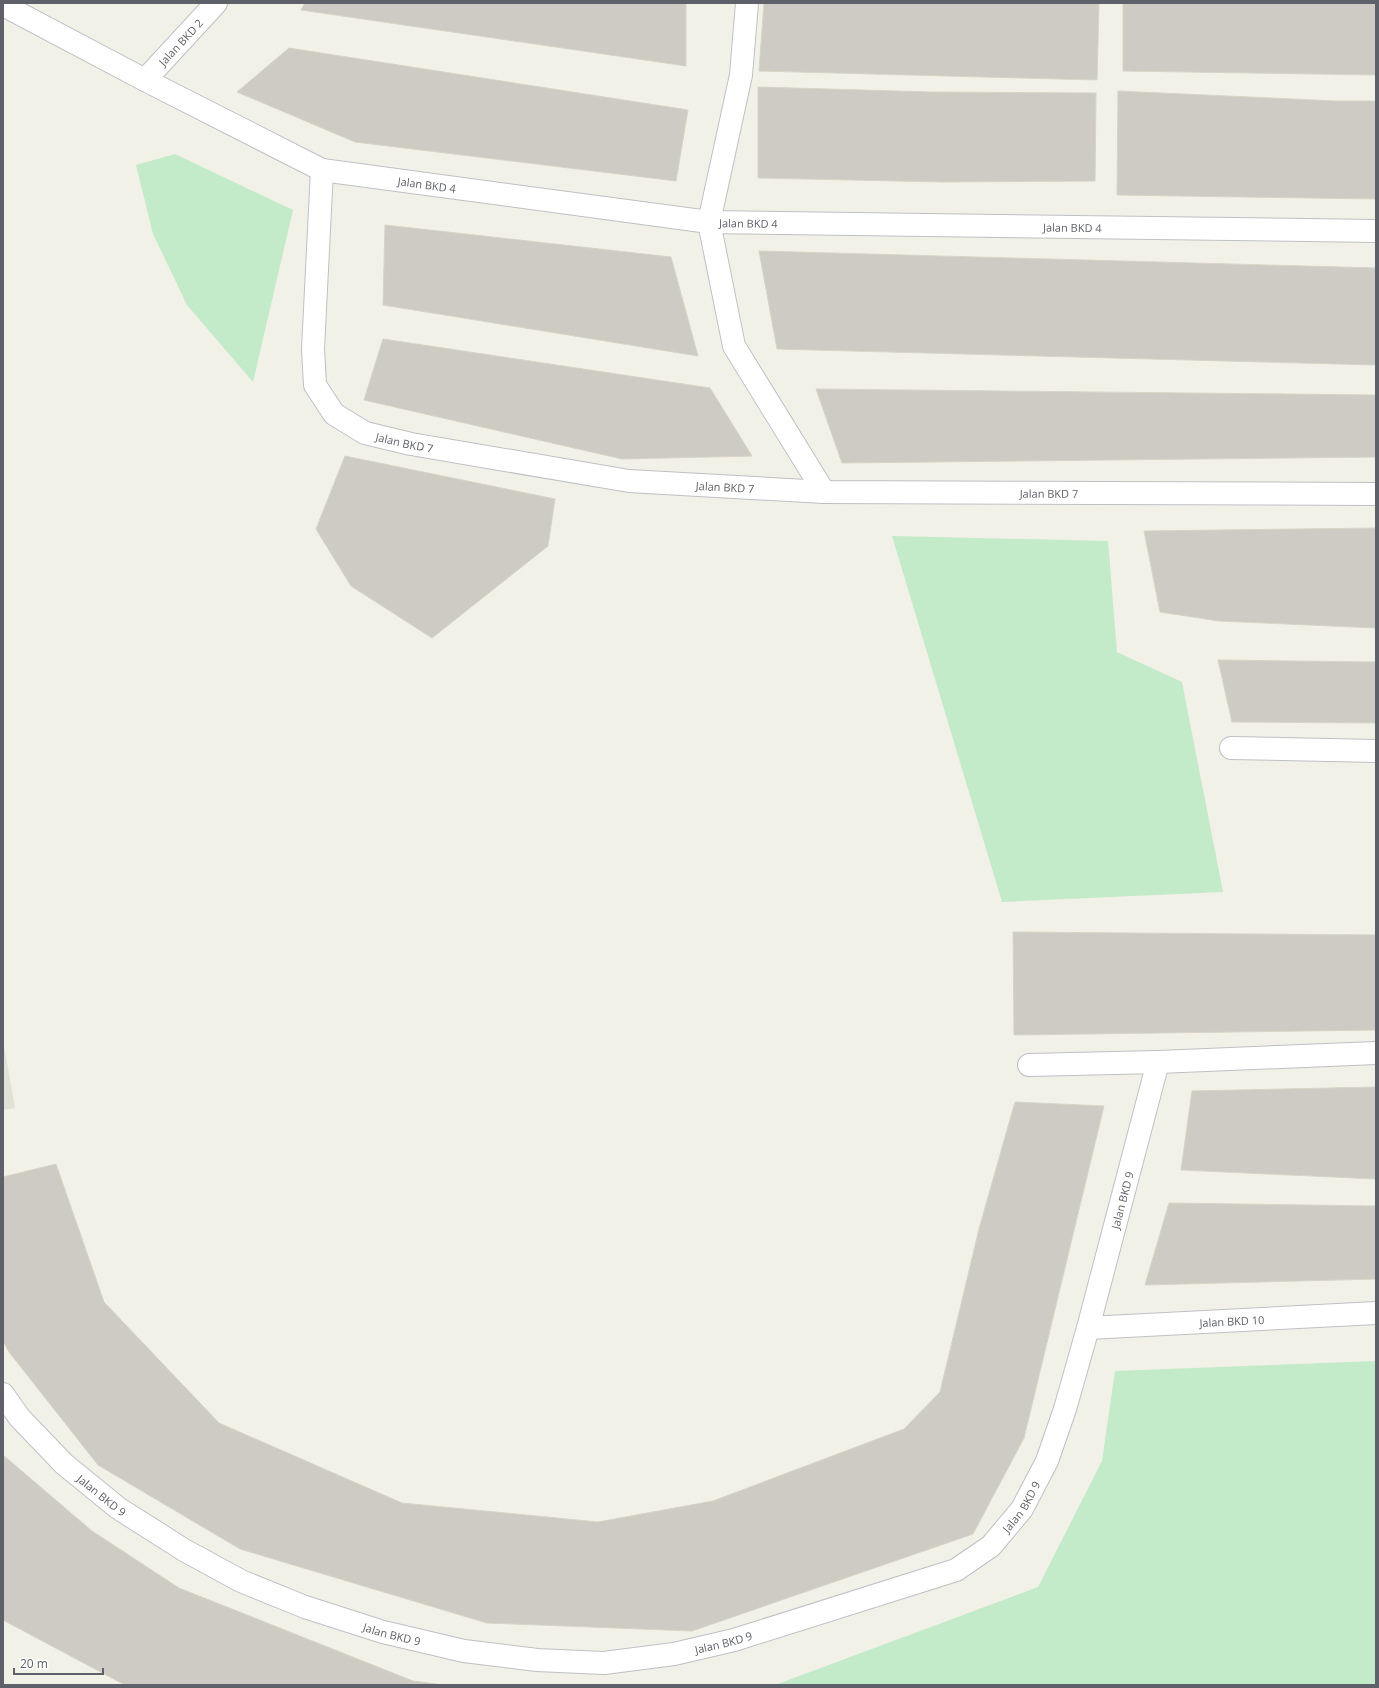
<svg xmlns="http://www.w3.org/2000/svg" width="1379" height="1688" font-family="'Open Sans',sans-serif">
	<rect width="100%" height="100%" fill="#f2f1e7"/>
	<path fill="#e2e1d6" d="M3,1040l12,68 -12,2z"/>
	<path fill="#c3eac9" d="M175,154l118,56 -40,172 -66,-77 -34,-71 -17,-69z
		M892,536l216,5 9,111 65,30 41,210 -221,10z
		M1376,1361v324h-601l263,-98 64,-126 13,-90z"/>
	<path fill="#cdcbc4" stroke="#d7d4c5" d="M305,3h381v63l-385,-56z
		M764,3h335l-2,77 -338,-9z
		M1123,3h253v72l-253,-4z
		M289,48l399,62 -12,71 -321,-39 -118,-50z
		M758,87l173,5 165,1 -1,88 -152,1 -185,-4z
		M1118,91l218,10h40v98l-259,-4z
		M385,225l286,32 27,99 -315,-51z
		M759,251l617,17v97l-599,-16z
		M383,339l327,49 42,68 -130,3 -258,-59z
		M816,389l560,6v62l-534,6z
		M345,456l210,43 -7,47 -116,92 -81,-52 -35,-57z
		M1376,528v100l-157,-7 -59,-9 -16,-81z
		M1218,660l158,2v61l-144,-1z
		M1013,932l363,3v95l-362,5z
		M1376,1087v92l-195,-9 11,-79z
		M1015,1102l89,4 -80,332 -51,96 -281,97 -205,-8 -247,-74 -142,-84 -89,-113 -6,-11v-164l53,-13 48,138 115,121 183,80 196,19 115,-21 191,-72 36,-37 39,-163z
		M1169,1203l207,3v73l-231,6z
		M3,1455l89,76 87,57 234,93 30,4h-318l-122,-65z"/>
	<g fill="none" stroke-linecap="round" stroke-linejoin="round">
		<g stroke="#bfc0c6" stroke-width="24">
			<g id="minor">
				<path d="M747,3l-6,72 -32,147 25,124 90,146"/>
				<path id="s1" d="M3,5l142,75 177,90 387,52 667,9"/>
				<path id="s2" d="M145,80l71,-77"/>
				<path id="s3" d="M322,170l-9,179 2,36 19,29 31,19 46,11 218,37 195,11 552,2"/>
				<path d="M1231,748l145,3"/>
				<path d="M1029,1065l129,-3 218,-9"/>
				<path id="s4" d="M1088,1328l288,-15"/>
				<path id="s5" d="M3,1394l16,23 45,47 54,44 66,42 57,31 64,26 78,25 81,19 73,9 67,3 70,-9 60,-14 222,-70 35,-24 31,-37 25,-48 18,-52 23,-81 70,-266"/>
			</g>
		</g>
		<use href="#minor" stroke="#fff" stroke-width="22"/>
	</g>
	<g text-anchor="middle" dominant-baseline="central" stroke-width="3" stroke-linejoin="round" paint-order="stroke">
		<g font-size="11" fill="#5e6169" stroke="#fff">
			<text stroke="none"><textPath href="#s2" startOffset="52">Jalan BKD 2</textPath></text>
			<text stroke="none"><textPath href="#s1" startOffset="465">Jalan BKD 4</textPath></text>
			<text stroke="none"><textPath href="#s1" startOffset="789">Jalan BKD 4</textPath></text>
			<text stroke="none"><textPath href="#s1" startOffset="1113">Jalan BKD 4</textPath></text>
			<text stroke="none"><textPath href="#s3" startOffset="327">Jalan BKD 7</textPath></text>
			<text stroke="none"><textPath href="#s3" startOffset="651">Jalan BKD 7</textPath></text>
			<text stroke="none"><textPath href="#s3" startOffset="975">Jalan BKD 7</textPath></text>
			<text stroke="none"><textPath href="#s5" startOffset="1462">Jalan BKD 9</textPath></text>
			<text stroke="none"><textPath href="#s4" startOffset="144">Jalan BKD 10</textPath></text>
			<text stroke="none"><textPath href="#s5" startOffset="142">Jalan BKD 9</textPath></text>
			<text stroke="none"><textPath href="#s5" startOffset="1138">Jalan BKD 9</textPath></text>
			<text stroke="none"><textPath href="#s5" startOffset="466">Jalan BKD 9</textPath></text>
			<text stroke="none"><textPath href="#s5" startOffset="802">Jalan BKD 9</textPath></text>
		</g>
	</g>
	<rect width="1379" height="1688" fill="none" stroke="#5e6169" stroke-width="8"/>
	<path d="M14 1668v6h89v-6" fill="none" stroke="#5e6169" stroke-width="2"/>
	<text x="20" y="1668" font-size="12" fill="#5e6169" stroke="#ffffff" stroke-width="3" paint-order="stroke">20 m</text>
</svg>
